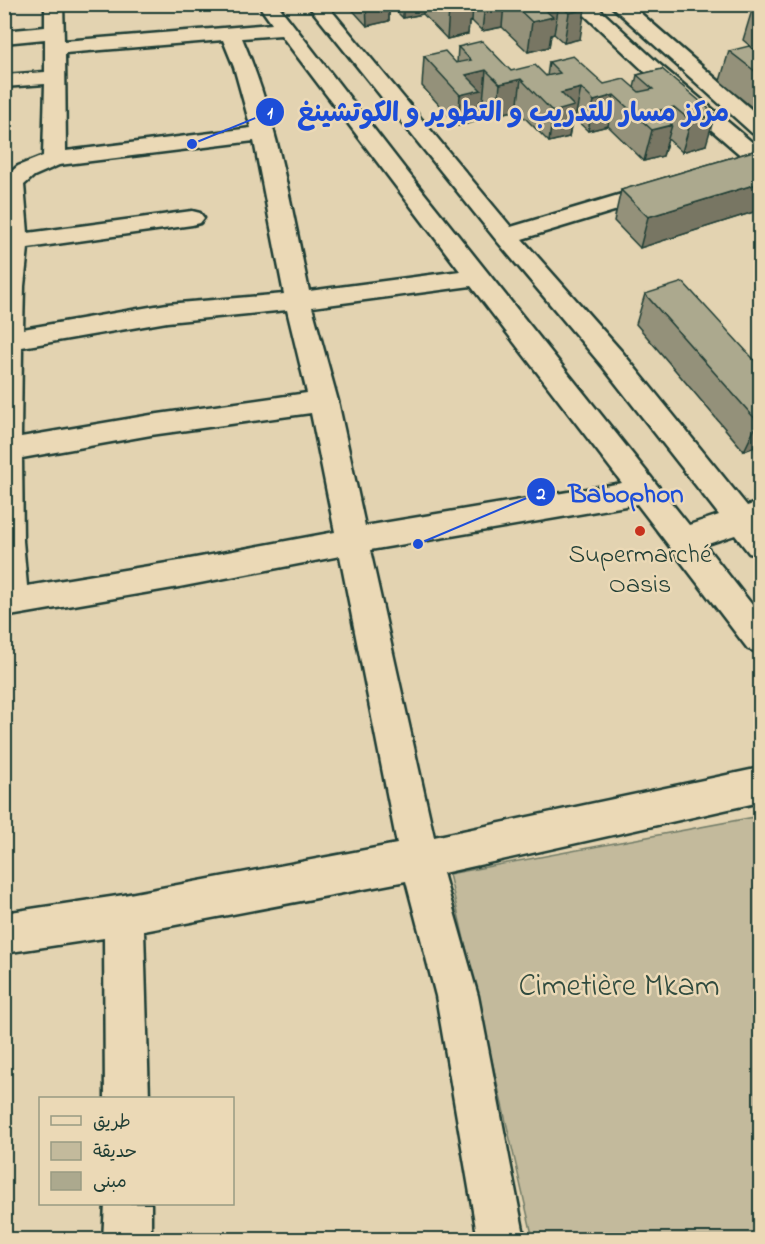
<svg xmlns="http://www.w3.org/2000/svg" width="765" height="1244" font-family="'Indie Flower','Playpen Sans Arabic',sans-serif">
	<rect width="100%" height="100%" fill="#e3d3b1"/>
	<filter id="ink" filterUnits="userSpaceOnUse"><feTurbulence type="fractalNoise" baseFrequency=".0167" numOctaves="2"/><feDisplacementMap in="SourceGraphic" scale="12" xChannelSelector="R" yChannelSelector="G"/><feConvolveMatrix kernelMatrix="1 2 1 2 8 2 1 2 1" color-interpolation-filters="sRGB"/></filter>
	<g filter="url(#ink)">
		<path fill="#c3ba9c" stroke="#717c68" stroke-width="1.5" d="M760,816v423h-227l-84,-365z"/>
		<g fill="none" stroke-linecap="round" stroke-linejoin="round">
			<g stroke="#1f3d34" stroke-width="5">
				<path id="minor" d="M45,4h18l1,37 208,-17 -14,-20h19l128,165 284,356 30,-10 -116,-148 -106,-126 -190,-237h19l185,223 151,-45 8,2 4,5 -4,5 -148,45 101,114 124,153 13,-4v54l-11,-3 -14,-18 -30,10 55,70v38l-12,-4 -111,-145 -267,46 64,287 326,-69v34l-317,71 35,123 47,244h-47l-42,-244 -30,-115 -262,50 5,167h-44l-1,-160 -100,15v-40l120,-18 273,-51 -57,-288 -161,31 -175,30v-439l14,-12 25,-10 2,-72 -41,3v-12l41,-3v-33l-41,4v-12l41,-4zM281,35l179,236 -151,20c-18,-85 -32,-172 -67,-253zM223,40l11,27 17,61 -185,23 -1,-98zM254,141l30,153 -117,10 -144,25 1,-43 4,-38 164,-23 8,-2 4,-5 -4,-5 -8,-2 -164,22 -4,-48 10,-9 25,-11zM471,286l151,197 -257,43 -27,-125 -26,-94zM287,310l20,83 -156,22 -130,22 1,-90 145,-25zM311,413l24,119 -156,29 -152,25 -4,-45 -1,-83 129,-23z
					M573,4h21l65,60 101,85v18l-8,-2 -107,-93z
					M609,4h21l130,113v17l-8,-1z
					M105,1204h46v36h-48z"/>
			</g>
			<use href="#minor" fill="#ebd9b6" fill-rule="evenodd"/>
		</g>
		<path fill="#94917a" stroke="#1f3d34" stroke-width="1.5" d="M347,4h234l-1,35 -16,4 -10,-9 -3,1 -2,12 -21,5 -26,-25 -20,4 -10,-10 -3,1 -1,12 -21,5 -24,-25 -20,4 -10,-10 -4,1v12l-22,5z
			M760,8v46l-17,-14 9,-30z
			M458,47l53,24 36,5 2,-14 55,22 30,4 3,-13 25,-6 44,76 -24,7 -14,-13 -5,17 -19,5 -36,-35 -20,5 -13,-12 -3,1 -3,17 -20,5 -32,-32 -20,5 -14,-14h-3l-2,20 -20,5 -36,-40 2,-30 33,7z
			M729,51l31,4v59l-40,-33z
			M760,149v61l-120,38 -26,-27 7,-31z
			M645,294l115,72v79l-16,6 -108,-127z"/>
		<path fill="#787663" stroke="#1f3d34" stroke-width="1.5" d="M366,4h27v4l-4,1v12l-22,5z
			M403,4h20v10l-20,4z
			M459,4h14l-1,17 -3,1 -1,12 -21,5 2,-30z
			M485,4h19l-2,23 -20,4z
			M557,4h2l-5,30 -3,1 -2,12 -21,5 4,-30 11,-14z
			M585,9l-5,30 -16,4 5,-30z
			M486,70l-3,31h-3l-2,20 -20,5 2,-31 6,-20z
			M521,79l-4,31 -20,5 3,-31z
			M581,88l-6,31 -3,1 -3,17 -20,5 4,-30 8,-19z
			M614,95l-6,31 -20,5 6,-30z
			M674,107l-5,19 3,-1 -9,31 -19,5 13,-50z
			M715,114l-9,31 -24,7 9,-31z
			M760,183v27l-120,38 8,-31z
			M760,421v24l-16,6 14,-29z"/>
		<path fill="#aca98e" stroke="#1f3d34" stroke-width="1.5" d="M445,4h25l-21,5z
			M513,4h44l-14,4 10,9 -21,5z
			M559,4h22l4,5 -16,4z
			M760,8v8l-8,-6z
			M482,41l29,30 24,-6 11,11 14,-3 -11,-11 24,-6 31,28 20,-5 15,13 14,-3 -16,-14 25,-6 53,45 -24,7 -17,-14 -17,4 15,14 -20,5 -38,-35 -20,6 -13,-13 -20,5 13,13 -21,6 -32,-33 -21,5 -14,-14 -20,5 15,15 -21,5 -36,-39 21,-5 11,12 15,-3 -13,-13z
			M749,46l11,9v20l-31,-24z
			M760,149v34l-112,34 -27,-27z
			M683,282l77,84v55l-2,1 -113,-128z"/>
	</g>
	<circle fill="#c8321e" stroke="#ebd9b6" stroke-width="2" cx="640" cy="531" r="6"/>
	<g text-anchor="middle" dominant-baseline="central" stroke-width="5" stroke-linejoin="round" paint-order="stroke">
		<g font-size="26" fill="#1f3d34" stroke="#ebd9b6">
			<text x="640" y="556">Supermarché<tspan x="640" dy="30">Oasis</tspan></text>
		</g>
		<g font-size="32" fill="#2f4a3e" stroke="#ebd9b6">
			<text x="619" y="987">Cimetière Mkam</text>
		</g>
	</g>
	<path fill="none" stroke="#1d4ed8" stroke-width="2" d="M192 144L270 112M418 544L541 492"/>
	<g fill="#1d4ed8" stroke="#ebd9b6" stroke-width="2">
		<circle cx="192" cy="144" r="6"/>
		<circle cx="418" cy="544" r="6"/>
		<circle cx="270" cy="112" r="15"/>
		<circle cx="541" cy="492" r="15"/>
	</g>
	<g font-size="18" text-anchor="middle" font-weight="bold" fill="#fff">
		<text x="270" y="118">1</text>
		<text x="541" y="499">2</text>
	</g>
	<g font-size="27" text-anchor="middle" font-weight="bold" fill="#1d4ed8" stroke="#ebd9b6" stroke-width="5" stroke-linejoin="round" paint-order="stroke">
		<text x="513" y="121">مركز مسار للتدريب و التطوير و الكوتشينغ</text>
		<text x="626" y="502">Babophon</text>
	</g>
	<rect width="765" height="1244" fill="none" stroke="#ebd9b6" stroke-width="24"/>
	<rect x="12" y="12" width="741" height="1220" fill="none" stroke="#1f3d34" stroke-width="2" filter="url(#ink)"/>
	<rect x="39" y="1097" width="195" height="108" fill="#ebd9b6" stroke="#999b82" stroke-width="1.5"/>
	<rect x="51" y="1116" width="30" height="9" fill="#ebd9b6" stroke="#999b82" stroke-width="1.5"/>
	<text x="93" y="1127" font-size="18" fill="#1f3d34">طريق</text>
	<rect x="51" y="1142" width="30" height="18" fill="#c3ba9c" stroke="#999b82" stroke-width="1.5"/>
	<text x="93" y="1157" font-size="18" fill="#1f3d34">حديقة</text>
	<rect x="51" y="1172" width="30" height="18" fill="#aca98e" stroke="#999b82" stroke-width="1.5"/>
	<text x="93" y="1187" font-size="18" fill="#1f3d34">مبنى</text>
</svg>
